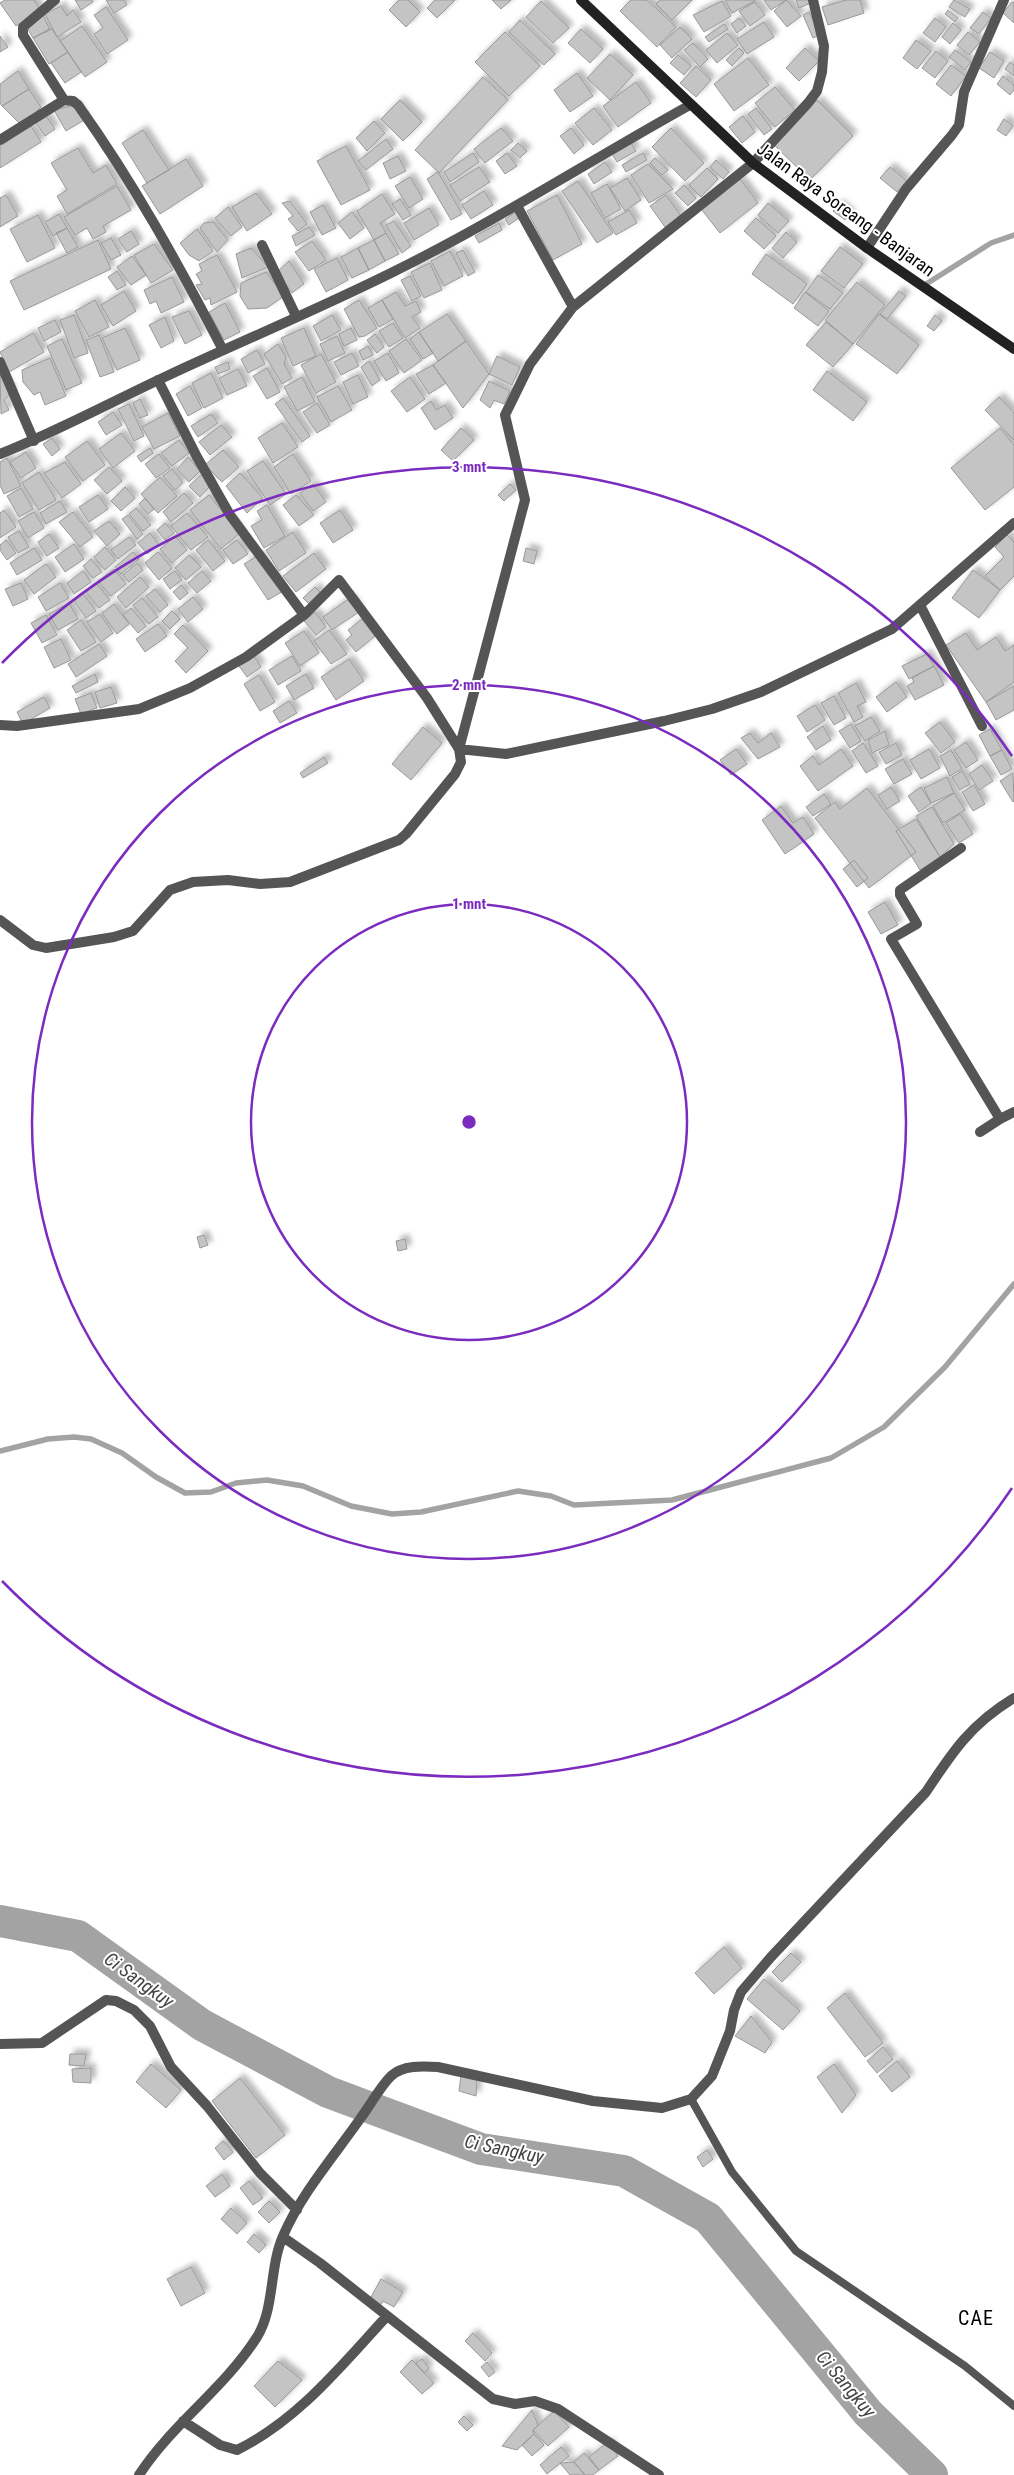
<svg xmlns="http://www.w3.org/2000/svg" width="1014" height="2475" font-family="'Roboto Condensed',sans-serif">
	<defs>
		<filter id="shadow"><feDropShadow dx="4.5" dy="-4.5" stdDeviation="2.5" flood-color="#0004"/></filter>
	</defs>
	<rect width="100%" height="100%" fill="#fff"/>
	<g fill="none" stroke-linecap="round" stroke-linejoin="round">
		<path stroke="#a3a3a3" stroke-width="5.5" d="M923,286l68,-43 23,-8
			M0,1451l48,-12 26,-2 17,2 31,14 34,24 29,16 26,-1 25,-9 31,-3 36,6 48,20 41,8 29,-2 97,-21 33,5 23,9 98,-5 159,-42 53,-31 61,-60 69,-83"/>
		<path stroke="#a3a3a3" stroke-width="32" d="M0,1921l78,15 124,89 126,67 153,57 143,22 84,47 160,195 64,62"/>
	</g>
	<path fill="#c4c4c4" stroke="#999" filter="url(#shadow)" d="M5,0h29l6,10 -24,16 -16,-23z
		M75,0h17l1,2 -12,8z
		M106,0h18l3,5 -13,8z
		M399,0h9l12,12 -14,15 -17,-17z
		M435,0h20l-18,18 -10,-10z
		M492,0h19l-10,9z
		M631,0h16l29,27 -19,20 -37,-36z
		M660,0h32l-20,20 -16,-16z
		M725,0h29l1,1 -23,12z
		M764,0h22l-15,10z
		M786,0l15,16 -14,11 -13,-16z
		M796,0h14l1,3 -12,5z
		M846,0h14l4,13 -36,12 -6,-18z
		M954,0l16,9 -5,8 -16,-10z
		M541,1l28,27 -16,15 -27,-26z
		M722,1l9,15 -27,16 -11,-17z
		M755,2l10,13 -15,11 -11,-15z
		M1012,2l2,1v20l-11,-10z
		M61,6l6,10 6,-6 8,12 -24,15 -12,-23z
		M106,7l22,33 -21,14 -13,-20 9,-6 -9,-13z
		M948,10l10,8 -3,4 -10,-8z
		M809,12l11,23 -7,3 -10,-23z
		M983,12l8,6 -12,16 -9,-6z
		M43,15l7,15 -17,8 -7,-12z
		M739,18l7,8 -9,7 -6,-9z
		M935,18l11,9 -11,15 -12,-9z
		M520,20l35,34 -11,11 -35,-33z
		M764,22l10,15 -27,17 -10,-15z
		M953,23l8,7 -11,14 -8,-7z
		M724,24l4,5 -19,13 -4,-5z
		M82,26l25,36 -22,15 -25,-36z
		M680,27l12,12 -20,19 -12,-13z
		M51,28l17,24 -19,12 -16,-26z
		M581,29l22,20 -13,14 -22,-20z
		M505,32l35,34 -31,30 -34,-34z
		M968,32l12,10 -11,13 -12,-10z
		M727,33l11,12 -21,18 -11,-13z
		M0,36l8,11 -8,5z
		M916,40l15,11 -14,18 -14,-11z
		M693,43l15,16 -8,8 -16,-17z
		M739,48l5,5 -12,13 -6,-6z
		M805,48l14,13 -20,20 -13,-13z
		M955,50l16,12 -6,8 -16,-13z
		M936,51l12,10 -13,17 -13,-10z
		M68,52l13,20 -16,11 -14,-20z
		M990,52l14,9 -10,17 -15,-10z
		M610,54l23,21 -23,25 -23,-22z
		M678,55l13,11 -7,9 -14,-12z
		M748,58l21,27 -35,26 -20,-27z
		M1010,62l4,3v11l-9,-7z
		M951,65l15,11 -15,20 -15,-12z
		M696,66l15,14 -15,17 -16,-14z
		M18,71l11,18 -27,17 -2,-3v-19z
		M577,73l16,23 -23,16 -16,-22z
		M1003,76l11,9v5l-4,5 -13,-11z
		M483,77l25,23 -69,73 -24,-23z
		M636,82l15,21 -33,24 -15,-21z
		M775,87l20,23 -20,17 -20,-24z
		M29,89l12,18 -19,19 -20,-20z
		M400,100l22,22 -19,19 -22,-22z
		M817,100l36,36 -43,44 -37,-36z
		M75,105l9,15 -18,11 -12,-21z
		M594,108l18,22 -19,15 -18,-22z
		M756,108l16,21 -8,6 -16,-21z
		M46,116l9,13 -10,7 -9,-13z
		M743,116l12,16 -13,11 -13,-16z
		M1004,119l9,7 -7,10 -9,-6z
		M374,121l11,12 -18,18 -11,-13z
		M31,126l10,16 -41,26v-22z
		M501,128l12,13 -28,22 -11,-14z
		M571,128l13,17 -10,9 -14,-18z
		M671,128l33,35 -19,18 -33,-34z
		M143,130l26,40 -22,13 -25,-40z
		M386,139l7,10 -27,21 -8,-9z
		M518,143l9,8 -7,7 -9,-8z
		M631,143l5,8 -19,11 -5,-8z
		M346,146l24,44 -29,15 -24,-44z
		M78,148l15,25 13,-8 11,19 -50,30 -10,-18 10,-6 -16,-27z
		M473,153l6,9 -29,20 -6,-10z
		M507,153l10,13 -12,8 -9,-13z
		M643,153l4,7 -21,12 -4,-7z
		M398,156l8,15 -16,8 -7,-16z
		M655,158l13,12 -6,5 -12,-12z
		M186,159l17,27 -43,28 -18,-28z
		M716,160l13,12 -6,7 -13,-12z
		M605,162l7,10 -18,12 -6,-10z
		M648,164l25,25 -24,14 -18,-28z
		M479,167l11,15 -30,19 -10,-16z
		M890,167l17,14 -10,11 -17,-14z
		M707,168l11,11 -17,18 -12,-12z
		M438,172l24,42 -11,6 -24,-41z
		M410,177l13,22 -14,9 -14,-22z
		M627,178l14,22 -16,11 -15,-23z
		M740,179l18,24 -38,30 -19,-24z
		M578,181l35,52 -16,10 -35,-52z
		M607,184l14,25 -16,9 -14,-25z
		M684,185l12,13 -8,8 -13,-13z
		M117,186l14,24 -28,16 3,6 -13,7 -6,-11 -12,7 -11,-18z
		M484,191l9,14 -22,14 -9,-14z
		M256,193l16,21 -25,17 -15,-24z
		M382,194l13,20 -15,9 6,10 -12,7 -17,-29z
		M6,195l12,21 -18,11v-29z
		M557,195l25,49 -29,16 -26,-49z
		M666,195l15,21 -16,11 -15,-21z
		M400,199l11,16 -8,5 -11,-16z
		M290,201l17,23 -9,7 -10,-12 5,-3 -11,-13z
		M768,203l21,18 -11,12 -20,-18z
		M839,204l12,10 -6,6 -12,-9z
		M323,205l13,23 -14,7 -12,-23z
		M228,207l14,20 -11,9 -16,-18z
		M429,208l10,17 -25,15 -10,-17z
		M629,210l8,13 -21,12 -8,-13z
		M352,212l12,16 -14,11 -12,-16z
		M516,212l4,5 -11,8 -4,-6z
		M59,214l8,14 -14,8 -8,-14z
		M38,215l17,33 -28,14 -17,-33z
		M756,218l20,18 -12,13 -20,-18z
		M394,221l17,25 -9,7 -16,-28z
		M213,222l15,18 -11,12 -17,-24 4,-5z
		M499,223l3,7 -23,13 -4,-7z
		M309,227l6,8 -19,11 -4,-10z
		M67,228l11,19 -11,6 -11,-20z
		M197,229l16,22 -14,10 -10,-6 -9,-12z
		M131,231l8,13 -12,8 -9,-13z
		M786,232l11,10 -14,16 -11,-10z
		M386,233l13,21 -14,7 -11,-21z
		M111,238l10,17 -10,5 -10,-17z
		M98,240l13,29 -87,41 -14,-29z
		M374,240l11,21 -16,9 -11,-22z
		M312,241l14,19 -17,11 -14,-19z
		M154,244l19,26 -22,13 -17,-28z
		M840,247l23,17 -19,24 -23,-17z
		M251,248l17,19 -26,11 -6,-24z
		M358,248l11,22 -17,8 -11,-21z
		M463,250l12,22 -7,4 -12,-23z
		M450,251l13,25 -19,10 -13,-25z
		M766,254l41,30 -14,20 -41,-30z
		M217,255l20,37 -26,13 -1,-7 -5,2 -9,-15 6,-1 -6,-10 6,-3 -3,-7z
		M132,256l14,19 -15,10 -14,-18z
		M337,258l11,22 -22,12 -12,-23z
		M289,261l15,23 -12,9 -15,-21z
		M430,263l12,27 -18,8 -13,-26z
		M117,271l9,14 -9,5 -9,-13z
		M266,272l18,24 -17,12 -19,1 -8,-13 1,-13z
		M818,275l25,18 -13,16 -24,-17z
		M410,276l11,20 -9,5 -11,-21z
		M172,277l12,25 -23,11 -5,-12 -6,3 -6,-14z
		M857,282l28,23 -32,39 -28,-24z
		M124,291l12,20 -23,15 -12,-21z
		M899,291l7,5 -19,23 -7,-5z
		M396,292l9,14 11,-5 5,11 -9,5 8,11 -15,10 -23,-38z
		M805,292l24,19 -11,15 -24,-18z
		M95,300l14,27 -20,10 -14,-26z
		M359,300l18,28 -12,8 -6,1 -15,-28z
		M382,300l11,19 -14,8 -11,-19z
		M225,303l15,29 -16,8 -15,-28z
		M189,311l13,24 -17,9 -13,-27z
		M447,314l19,27 -28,20 -19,-29z
		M879,314l40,31 -22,29 -41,-30z
		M74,315l14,38 -14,5 -14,-38z
		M332,315l9,15 -20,11 -8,-15z
		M935,315l7,6 -8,10 -7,-5z
		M165,317l9,24 -13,7 -12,-23z
		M55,320l6,12 -17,9 -6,-13z
		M826,322l27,22 -20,23 -27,-22z
		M393,323l10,15 -14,9 -10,-16z
		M125,328l15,32 -23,10 -15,-32z
		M304,328l12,28 -23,10 -12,-28z
		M351,328l6,12 -13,6 -5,-12z
		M419,332l14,21 -10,6 -13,-20z
		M33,333l11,19 -35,20 -9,-20z
		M375,334l9,13 -7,6 -10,-13z
		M99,335l15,37 -14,5 -14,-37z
		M337,336l8,17 -17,8 -8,-17z
		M62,339l20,44 -16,7 -19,-44z
		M406,339l16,21 -18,13 -15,-22z
		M466,341l23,33 -26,34 -30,-43z
		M278,344l8,13 -2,7 8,14 -10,6 -18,-30z
		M368,346l5,9 -10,5 -4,-9z
		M257,350l8,14 -17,9 -7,-14z
		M352,353l7,13 -18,9 -7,-13z
		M388,353l11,20 -13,8 -12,-20z
		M321,354l15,28 -20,11 -15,-28z
		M497,356l23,11 -8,18 -23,-11z
		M50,358l16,38 -21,9 -5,-13 -6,3 -11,-13 -1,-12z
		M369,361l11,19 -8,6 -11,-19z
		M228,362l2,7 -12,5 -3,-7z
		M433,365l13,18 -17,11 -13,-20z
		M267,368l13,24 -13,7 -14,-23z
		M238,369l9,17 -20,9 -8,-17z
		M827,371l40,31 -14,19 -40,-31z
		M211,373l12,25 -19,10 -12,-25z
		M0,374l12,19 -8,7 5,10 -8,4z
		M358,375l10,22 -15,7 -10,-22z
		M302,377l13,25 -18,9 -13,-24z
		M410,377l15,22 -18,13 -16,-21z
		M489,381l21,10 -6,13 -10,-4 -4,8 -10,-8z
		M190,386l12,22 -14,8 -12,-22z
		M338,386l14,24 -21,12 -14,-25z
		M999,397l15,16v27l-29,-30z
		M283,398l27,38 -8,6 -27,-38z
		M140,399l8,16 -8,3 -7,-15z
		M431,401l5,9 9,-5 8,13 -18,12 -14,-22z
		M317,403l13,22 -13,8 -14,-21z
		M129,404l15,32 -10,5 -16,-32z
		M113,412l9,13 -16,10 -8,-13z
		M168,413l12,23 -26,13 -12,-22z
		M211,414l7,9 -20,14 -7,-11z
		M282,423l16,24 -25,16 -15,-25z
		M221,425l11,12 -22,18 -11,-13z
		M461,428l13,12 -21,21 -12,-11z
		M1000,428l14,17v42l-29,23 -34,-42z
		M121,433l14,18 -22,17 -14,-19z
		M52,438l8,11 -8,7 -9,-12z
		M179,440l10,13 -17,13 -11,-13z
		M87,441l18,24 -22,16 -18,-24z
		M150,448l3,5 -12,9 -4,-6z
		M223,450l16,17 -17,15 -17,-17z
		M26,452l10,16 -15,10 -11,-16z
		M159,454l11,14 -14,10 -11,-14z
		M293,454l18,27 -20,13 -17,-27z
		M188,457l12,14 -11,11 -12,-13z
		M7,458l14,28 -17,8 -4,-9v-23z
		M263,461l23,33 -16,11 -23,-34z
		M65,462l16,22 -19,14 -18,-25z
		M109,467l13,14 -15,13 -13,-14z
		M172,469l11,14 -8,7 -12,-14z
		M39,472l17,28 -17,10 -17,-27z
		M240,473l23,25 -16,15 -21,-27z
		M202,474l10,10 -12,13 -11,-11z
		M160,477l17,19 -19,17 -17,-19z
		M313,484l13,18 -13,9 -13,-18z
		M510,484l6,6 -12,11 -6,-6z
		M125,487l10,11 -14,13 -10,-10z
		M21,488l12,21 -14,8 -12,-21z
		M184,493l9,10 -22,19 -8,-10z
		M98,495l10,14 -19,13 -10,-15z
		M209,495l31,38 -19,16 -31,-39z
		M296,495l18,20 -15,11 -16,-21z
		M145,498l9,11 -6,5 -9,-10z
		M60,501l7,11 -21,12 -6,-11z
		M267,505l18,31 -21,12 -13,-22 11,-6 -5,-9z
		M136,508l15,17 -8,6 -14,-17z
		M4,510l12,17 -16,11v-25z
		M340,510l13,20 -20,13 -13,-20z
		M34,512l10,16 -16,10 -10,-17z
		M73,512l20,25 -13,10 -21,-25z
		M187,513l21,24 -17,13 -20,-24z
		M128,515l15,19 -6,5 -15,-20z
		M109,521l11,13 -13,12 -13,-15z
		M165,523l9,10 -9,7 -8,-10z
		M19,531l10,16 -11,6 -10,-16z
		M293,532l13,21 -27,18 -13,-21z
		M150,533l9,12 -12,9 -9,-11z
		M49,534l10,14 -12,8 -9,-14z
		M1007,535l7,7v34l-14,14 -15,-14 19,-19 -9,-10z
		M175,536l12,14 -15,13 -12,-14z
		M129,537l7,8 -18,14 -7,-9z
		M6,540l10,13 -9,7 -7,-10v-5z
		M208,540l17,21 -12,10 -17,-21z
		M237,540l11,14 -15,10 -10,-14z
		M74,544l10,15 -19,13 -10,-15z
		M105,547l11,13 -11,10 -11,-13z
		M34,548l8,12 -25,15 -7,-12z
		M526,548l11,3 -3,13 -11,-3z
		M133,552l6,7 -18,15 -6,-7z
		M158,552l14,16 -13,12 -14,-17z
		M314,553l12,16 -30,23 -13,-16z
		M189,555l12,12 -15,13 -11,-12z
		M259,555l24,36 -15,9 -24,-36z
		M91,559l11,13 -9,6 -10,-12z
		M137,563l6,7 -14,12 -6,-7z
		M46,564l10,13 -22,17 -10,-14z
		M114,569l12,15 -15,12 -13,-15z
		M973,570l27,20 -21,28 -27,-20z
		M83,571l8,11 -17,12 -7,-11z
		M175,571l7,9 -12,9 -7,-10z
		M202,571l9,10 -14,12 -9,-10z
		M140,577l9,10 -23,21 -9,-11z
		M21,583l7,16 -15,7 -8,-17z
		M60,583l9,15 -23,13 -8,-14z
		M96,583l14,17 -11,8 -13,-16z
		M181,585l7,8 -8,7 -7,-8z
		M315,587l6,6 -12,11 -6,-6z
		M155,589l13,16 -8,7 -14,-16z
		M83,594l13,17 -10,7 -12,-17z
		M193,597l10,12 -15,13 -10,-13z
		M142,598l16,19 -9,7 -16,-19z
		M350,598l9,14 -27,18 -9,-13z
		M69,603l9,16 -20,11 -9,-16z
		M114,604l15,20 -12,10 -15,-21z
		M131,608l15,18 -8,7 -15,-18z
		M172,611l8,8 -10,10 -8,-8z
		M315,612l11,15 -10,8 -12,-14z
		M100,614l13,19 -12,9 -14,-20z
		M46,615l11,20 -15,8 -11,-20z
		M362,619l13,17 -19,16 -10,-12 6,-5 -4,-5z
		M81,620l15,22 -15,9 -14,-21z
		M158,624l9,12 -22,16 -9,-13z
		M183,625l25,26 -22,22 -11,-12 13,-13 -14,-14z
		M329,630l18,24 -16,10 -17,-23z
		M304,631l15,22 -19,13 -15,-23z
		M966,633l11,17 19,-13 9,14 9,-6v37l-28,20 -40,-57z
		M61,639l10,21 -17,8 -10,-21z
		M99,644l8,12 -31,21 -8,-13z
		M927,654l7,12 -25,13 -7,-13z
		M254,656l7,11 -14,10 -8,-11z
		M292,656l9,15 -23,14 -9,-15z
		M349,659l15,22 -28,19 -15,-23z
		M934,666l10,19 -29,15 -8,-14 7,-4 -2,-4z
		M95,674l3,8 -22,11 -4,-7z
		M306,674l8,14 -20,12 -8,-14z
		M259,675l16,27 -15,9 -16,-27z
		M896,682l11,15 -20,15 -11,-15z
		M856,683l10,19 -9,4 6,11 -9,5 -16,-29z
		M1014,686v24l-18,10 -10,-18z
		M111,687l6,16 -17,5 -5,-16z
		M91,693l6,15 -16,6 -6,-15z
		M834,696l12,22 -12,7 -13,-22z
		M44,697l6,11 -27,16 -6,-12z
		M289,701l8,12 -17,10 -7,-12z
		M815,705l10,15 -18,12 -10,-16z
		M871,717l9,14 -15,10 -10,-15z
		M940,722l15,20 -14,11 -16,-20z
		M851,724l10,17 -11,7 -11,-17z
		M823,726l8,14 -15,10 -9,-13z
		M423,727l19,16 -31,37 -19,-16z
		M990,729l12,21 -12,6 -11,-21z
		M885,731l4,14 -17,8 -4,-13z
		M750,733l8,10 13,-10 9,14 -22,12 -17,-21z
		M966,742l12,18 -12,8 -12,-18z
		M863,743l15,23 -12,7 -14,-22z
		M896,743l6,12 -16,9 -7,-12z
		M736,749l11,15 -16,11 -11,-15z
		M841,749l12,17 -35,25 -18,-25 13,-10 6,9z
		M929,749l11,19 -19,11 -11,-19z
		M951,750l11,19 -12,7 -10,-20z
		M1002,750l10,19 -11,6 -11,-19z
		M324,757l4,6 -25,15 -3,-5z
		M903,759l9,15 -18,10 -9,-15z
		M982,765l11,16 -14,9 -10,-16z
		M962,771l8,13 -10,6 -8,-13z
		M1013,773l1,28 -1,1 -13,-21z
		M947,777l7,16 -23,10 -7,-15z
		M974,785l11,19 -12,7 -11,-19z
		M891,787l9,14 -13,8 -9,-14z
		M921,787l10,16 -12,9 -11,-16z
		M867,788l49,64 -47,36 -54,-70 20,-16 5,7z
		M954,793l11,17 -22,13 -10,-17z
		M824,794l7,10 -18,12 -7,-9z
		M781,806l12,17 10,-6 11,17 -29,20 -23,-34z
		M932,807l22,37 -14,13 -24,-41z
		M960,814l13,20 -14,9 -13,-20z
		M916,819l24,38 -20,13 -24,-39z
		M854,860l14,18 -11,9 -14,-18z
		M885,902l13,23 -17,9 -13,-22z
		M204,1235l4,10 -8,3 -3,-11z
		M405,1239l2,10 -9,2 -2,-10z
		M724,1947l18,21 -28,26 -19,-21z
		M791,1953l10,9 -19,20 -10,-10z
		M764,1979l36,32 -17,19 -36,-31z
		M845,1993l38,50 -18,14 -38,-49z
		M751,2016l21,26 -7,11 -30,-17z
		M883,2047l10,12 -16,14 -10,-12z
		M70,2054h16l-2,12 -15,-1z
		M897,2061l13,16 -18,15 -13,-16z
		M151,2064l30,26 -15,18 -30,-26z
		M834,2064l22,31 -14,18 -25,-36z
		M91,2068v15l-18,-1 -1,-13z
		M461,2076l16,3 -1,17 -17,-5z
		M240,2078l45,57 -29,23 -44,-57z
		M223,2141l10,11 -9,8 -9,-12z
		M707,2150l6,9 -10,8 -6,-10z
		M222,2174l8,12 -15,11 -9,-11z
		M249,2181l14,17 -10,7 -13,-17z
		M269,2201l11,11 -11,11 -11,-11z
		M231,2208l16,15 -10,11 -16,-15z
		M254,2234l12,11 -7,8 -12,-11z
		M191,2267l14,26 -24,13 -14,-27z
		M381,2279l22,13 -9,15 -11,-6 -3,5 -10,-7z
		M473,2333l19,20 -7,8 -20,-20z
		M422,2359l7,9 -5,5 -8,-10z
		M412,2360l22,23 -12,11 -22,-22z
		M278,2361l24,19 -27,27 -21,-21z
		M487,2362l8,10 -6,5 -8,-10z
		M532,2410l6,15 -5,5 1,4 -17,16 -15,-4z
		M554,2411l15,16 -21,19 -15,-16z
		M464,2416l9,9 -6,6 -9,-9z
		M534,2434l10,11 -12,11 -10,-11z
		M608,2442l10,14 -19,14 -10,-13z
		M561,2447l8,9 -22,18 -7,-9z
		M584,2453l15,17 -6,5h-8l-11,-13z
		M574,2462l11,13h-15l-10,-12z"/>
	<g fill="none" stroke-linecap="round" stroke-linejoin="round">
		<path stroke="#555" stroke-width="8" d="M691,2099l41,73 64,79 169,115 49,40"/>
		<path stroke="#555" stroke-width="10" d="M55,0l-32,27v8l41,65 9,1 5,4c55,77 101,160 145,245
			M0,140l64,-40
			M517,206l56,101
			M262,245l34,71
			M867,248l39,-59 46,-54 7,-10 5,-33 40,-92
			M0,362l34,79
			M158,380l39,77 33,58 74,100
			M920,605l62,121
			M0,725l17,1 122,-17 51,-21 56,-31 58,-42 35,-35 88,118 32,51 47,5 158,-33 48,-12 49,-17 131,-63 122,-106
			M961,848l-61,42v5l17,29 -26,15 109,180 14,-7
			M0,920l33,25 13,3 68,-11 19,-6 37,-41 23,-8 35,-2 32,4 30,-2 109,-42 7,-6 49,-60 6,-12 -2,-13 66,-249 -20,-85 25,-51 43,-57 180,-144 55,-60 9,-12 5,-19 2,-26 -11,-46
			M980,1132l20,-13
			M0,2044l42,-1 64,-43 10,1 18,9 16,16 21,41 36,39 53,67 37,37
			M283,2237l37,26 173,136 22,5 20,-3 23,8 101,66
			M183,2421l37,24 17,5c61,-30 104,-84 150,-134
			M139,2475c33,-51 85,-86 118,-138 18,-29 12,-69 26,-101 18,-42 51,-80 77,-117 10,-13 19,-31 31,-43 12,-11 31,-10 47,-9l155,34 69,7 29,-9 21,-23 18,-45 4,-21 7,-18 30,-35 155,-165c27,-41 45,-68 88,-94"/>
		<path stroke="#555" stroke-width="10" d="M0,454c58,-23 113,-53 169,-79 75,-35 152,-67 226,-104 101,-50 196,-111 295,-166"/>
		<path stroke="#222" stroke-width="10" d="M581,0l172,163 114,85 147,101"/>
	</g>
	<g fill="none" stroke="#7b2cbf" stroke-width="2.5">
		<circle cx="469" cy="1122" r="218"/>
		<circle cx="469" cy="1122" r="437"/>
		<path d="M1012 1488A655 655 0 0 1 2 1581M2 663A655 655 0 0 1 1012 756"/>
	</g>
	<g text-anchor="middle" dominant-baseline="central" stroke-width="4" stroke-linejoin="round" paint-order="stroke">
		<g font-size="18" fill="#000" stroke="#fff">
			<text transform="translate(846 209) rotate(36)">Jalan Raya Soreang - Banjaran</text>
		</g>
		<g font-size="19" font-style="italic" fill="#444" stroke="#fff">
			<text transform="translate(139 1980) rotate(36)">Ci Sangkuy</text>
			<text transform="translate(504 2149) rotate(12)">Ci Sangkuy</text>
			<text transform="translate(846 2384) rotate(50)">Ci Sangkuy</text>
		</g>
		<g font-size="20" letter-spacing="1" fill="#000" stroke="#fff">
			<text x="976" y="2318">CAE</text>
		</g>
	</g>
	<circle cx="469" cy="1122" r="8" fill="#7b2cbf" stroke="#fff" stroke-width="2.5"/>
	<g font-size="15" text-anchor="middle" font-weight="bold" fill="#7b2cbf" stroke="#fff" stroke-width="4" stroke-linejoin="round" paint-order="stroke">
		<text x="469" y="472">3 mnt</text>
		<text x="469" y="690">2 mnt</text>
		<text x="469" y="909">1 mnt</text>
	</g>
</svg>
